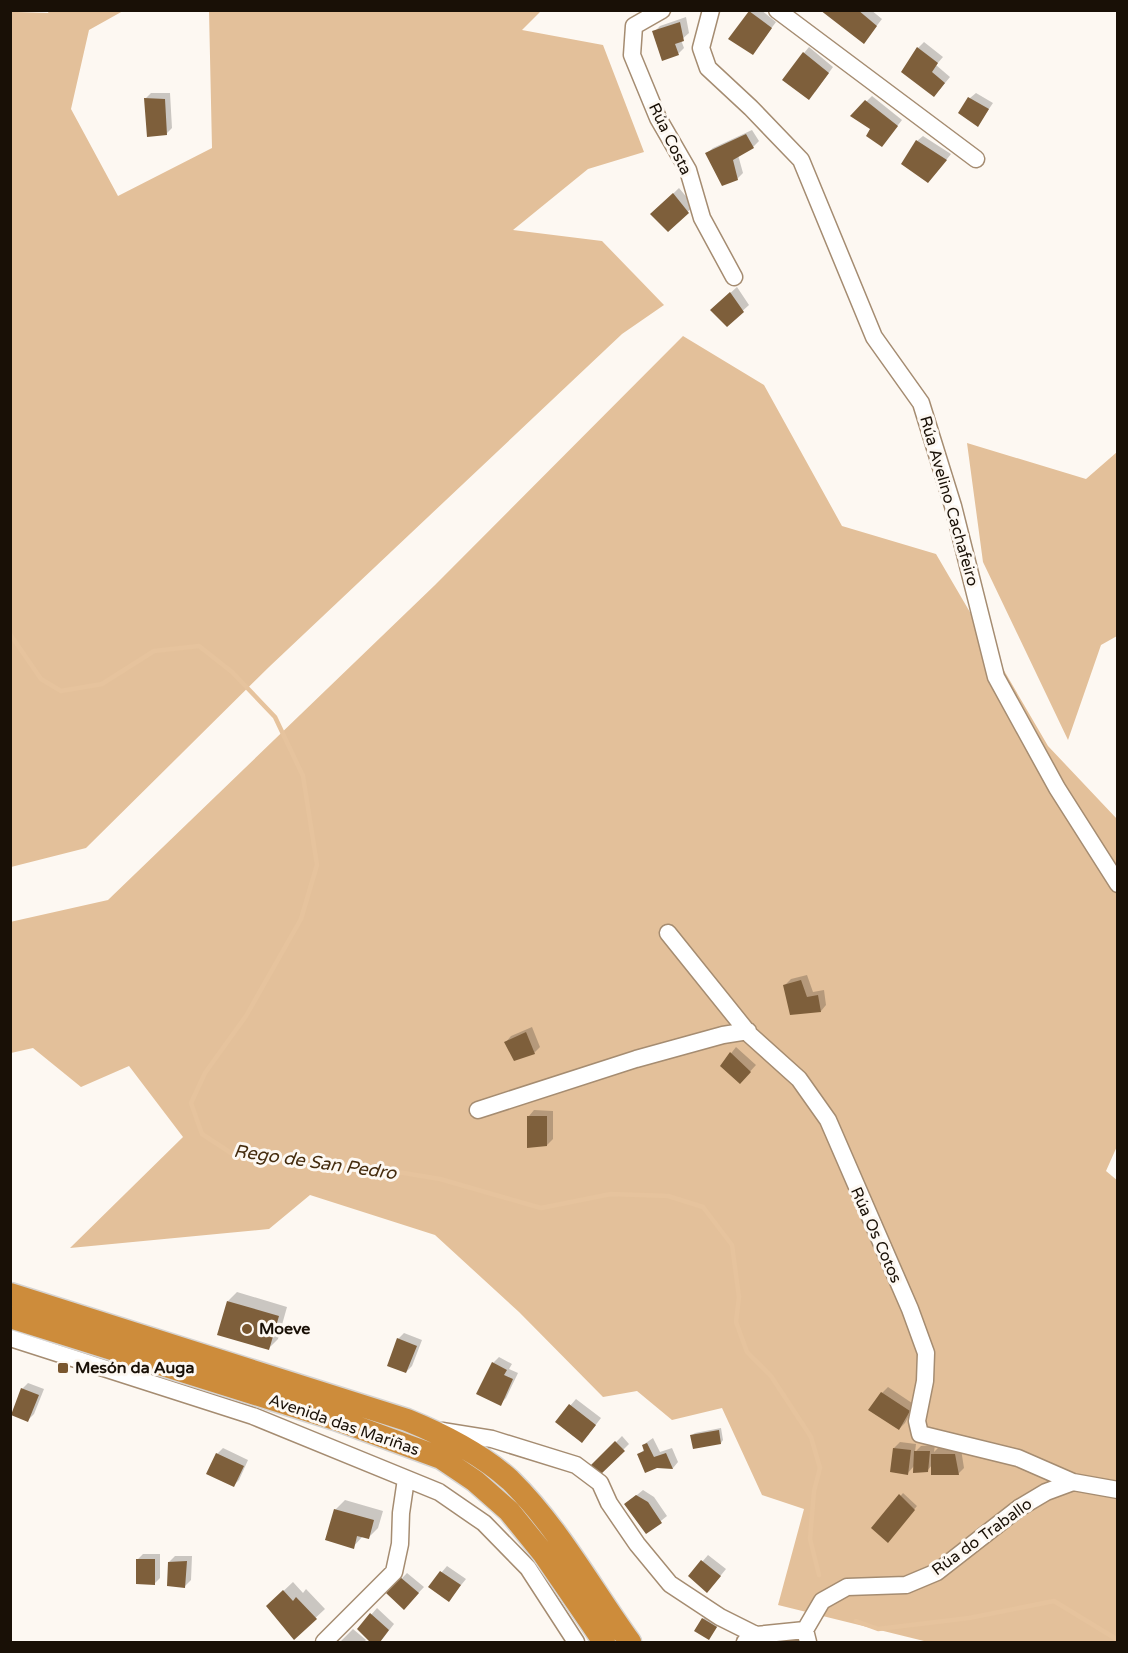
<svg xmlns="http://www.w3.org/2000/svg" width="1128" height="1653" font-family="'Varela Round',sans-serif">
	<rect width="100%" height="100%" fill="#fdf8f2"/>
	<path fill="#e3c09a" d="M49,11h74l-34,19 -18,79 47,87 94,-48 -3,-137h332l-19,19 81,15 41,107 -56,17 -75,61 89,11 62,64 -42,29 -353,333 -183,181 -75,19 -1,-856h6l1,1 31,1z
		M683,336l81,49 78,141 94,28 112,192 69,73 1,325 -12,27 12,10 -1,461h-189l-150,-37 26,-96 -42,-14 -40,-87 -50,12 -35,-29 -34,6 -84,-85 -84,-77 -125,-40 -41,34 -199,19 113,-111 -54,-71 -48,21 -48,-39 -22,5 -1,-131 98,-22 327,-315z
		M967,443l119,36 31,-27v184l-16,9 -33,95 -85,-178z"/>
	<path fill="#0003" d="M751,10h10l15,12 -23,31 -23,-15z
		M822,10h49l11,9 -18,23z
		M686,17l3,16 -8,7 3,8 -5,5 -16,6 -9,-27 6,-6z
		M924,42l19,15 -7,8 14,12 -10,12 -22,-41z
		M809,47l24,20 -18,25 -11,-39z
		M151,93h19l2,35 -6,6 -21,-35z
		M976,93l17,10 -15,22 -8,-27z
		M872,96l30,24 -15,19 -35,-23z
		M752,130l7,11 -6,6 -15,8 5,18 -6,6 -30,-26 6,-5z
		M923,136l28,18 -17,21 -17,-34z
		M679,188l15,18 -26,24 -16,-16z
		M737,287l12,18 -22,20 -9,-21z
		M807,975l6,17 11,-2 2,15 -5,6 -36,-26 6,-6z
		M532,1027l8,20 -6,6 -28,-11 5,-6z
		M736,1047l20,18 -10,11 -24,-11z
		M534,1110l19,1v28l-6,6 -18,-29z
		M237,1292l50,15 -9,32 -9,9 -41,-47z
		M404,1333l18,7 -10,26 -6,6 -8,-33z
		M499,1357l13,7 -3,5 9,4 -12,25 -6,6 -7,-41z
		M28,1383l16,6 -10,25 -6,6 -6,-31z
		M888,1387l27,18 -10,18 -6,6 -17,-36z
		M576,1399l25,19 -13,17 -31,-14z
		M721,1428l2,12 -2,3 -29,-8 3,-2z
		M622,1436l7,8 -29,29 -7,-7z
		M653,1438l7,14 12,-4 6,14 -5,6 -16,-2 -18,-12 6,-5 -2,-4z
		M900,1442l16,2 -1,8 6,-6 14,-1 -1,7 4,-4 23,1 3,19 -6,6 -26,-9 -5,6 -13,-5 -7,8 -13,-26z
		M223,1448l25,12 -9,20 -6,6 -16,-32z
		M643,1490l11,7 13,19 -20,16 -21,-28z
		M903,1493l14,13 -27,32 -17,-10z
		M345,1500l38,11 -5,17 -9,9 -6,-1 -10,11 -18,-37z
		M143,1554h17v24l-6,6 -17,-24z
		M708,1555l18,14 -13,16 -23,-9z
		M175,1556h17l-1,24 -6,6 -16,-24z
		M447,1566l19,13 -17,21 -19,-14z
		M407,1573l17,14 -14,15 -22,-9z
		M293,1582l10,11 3,-4 19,20 -31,29 -17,-41z
		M377,1608l17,16 -14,18h-8l-13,-13z
		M709,1613l13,7 -13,18 -6,-19z
		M353,1629l13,11 -2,2h-24z"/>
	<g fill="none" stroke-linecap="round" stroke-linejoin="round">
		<path stroke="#e6c39d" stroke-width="4.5" d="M10,260v17
			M10,634l31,45 20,12 41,-7 52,-33 45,-5 33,26 43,45 28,59 14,89 -16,54 -55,97 -41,57 -14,30 11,31 29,19 118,11 91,15 101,29 70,-14 57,2 35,11 29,38 7,52 -3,25 11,30 24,24 40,61 9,31 -6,23 -4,48 9,36
			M856,1621l22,8 91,-11 85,-17 64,39"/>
	</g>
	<path fill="#7e5f3b" d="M820,10h38l19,16 -13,18z
		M749,11l23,17 -19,27 -25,-16z
		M680,22l4,19 -9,3 4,11 -17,6 -10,-30z
		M917,47l21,16 -6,9 13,11 -11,14 -33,-25z
		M803,52l26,21 -20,27 -27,-20z
		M968,97l21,12 -11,18 -20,-14z
		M144,98l21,1 2,36 -20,2z
		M865,100l33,26 -16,21 -16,-11 4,-7 -20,-13z
		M746,134l8,14 -21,12 5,20 -16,6 -17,-33z
		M916,140l31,20 -19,23 -27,-19z
		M673,193l16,20 -21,19 -18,-18z
		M730,292l14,20 -17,15 -17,-17z
		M801,980l6,17 11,-2 3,17 -31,3 -7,-30z
		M526,1032l9,22 -21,7 -10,-19z
		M730,1052l21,20 -11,12 -20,-18z
		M527,1116h20v30l-20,2z
		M227,1301l52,15 -10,34 -52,-15z
		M397,1338l20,8 -11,27 -19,-7z
		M492,1362l15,8 -3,5 9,4 -12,27 -25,-12z
		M21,1388l18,7 -11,27 -17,-7z
		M881,1392l29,19 -11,19 -31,-20z
		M569,1404l27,21 -14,18 -27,-21z
		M719,1430l2,14 -28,5 -3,-14z
		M615,1441l10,10 -25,24 -10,-9z
		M647,1443l7,14 12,-4 7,16 -16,-1 -12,5 -8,-19 7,-3 -2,-6z
		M893,1448l18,2 -3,25 -18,-3z
		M914,1451h16l-2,21 -15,1z
		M216,1453l28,13 -10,21 -28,-13z
		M931,1454h24l4,21h-28z
		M899,1494l16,16 -27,33 -17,-15z
		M636,1495l12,7 14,21 -16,11 -22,-30z
		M334,1509l40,11 -5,19 -12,-3 -3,13 -29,-9z
		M136,1559h19v26l-19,-1z
		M701,1560l20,16 -14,17 -19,-17z
		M187,1561l-2,27 -18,-2 1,-24z
		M440,1571l21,14 -12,17 -21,-15z
		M400,1577l19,16 -15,17 -18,-17z
		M283,1590l10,11 3,-4 21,22 -23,21 -28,-34z
		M370,1613l19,17 -9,12h-10l-13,-13z
		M702,1618l15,9 -8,13 -15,-9z"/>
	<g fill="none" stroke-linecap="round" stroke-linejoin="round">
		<g stroke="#a58c71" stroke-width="19">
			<path id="minor" d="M662,10l-28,16 -2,29 26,63 30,52 14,48 32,59
				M711,10l-10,38 7,20 43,40 50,52 73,177 47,66 32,103 43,171 61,111 61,96
				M777,10l199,149
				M668,933l82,102 49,44 29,41 82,189 16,44 -1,28 -8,40 3,13 98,24 55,24
				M478,1110l158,-51 87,-24 25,-4
				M10,1338l243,78 186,76 45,31 44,45 48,74
				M442,1431l50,8 84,26 24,18 9,20 28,41 33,40 50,33 36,18
				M324,1642l70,-70 6,-28 1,-31 5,-34
				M745,1642l11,-7 49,-5
				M808,1642l-3,-12 17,-29 25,-14 59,-2 31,-13 82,-64 27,-16 27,-10 45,8"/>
		</g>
		<g stroke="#d6d4d2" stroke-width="25">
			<path id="highway" d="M10,1294l397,126c37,15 73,33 103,60 48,47 81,108 120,162
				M10,1317l325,102 106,39 34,23 34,30 34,42 61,89"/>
		</g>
		<use href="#minor" stroke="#fff" stroke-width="16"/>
		<use href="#highway" stroke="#cd8c3b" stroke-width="22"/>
	</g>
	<g fill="#79562e" stroke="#fdf8f2" stroke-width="2">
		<circle cx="247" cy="1329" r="6"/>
		<rect x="57" y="1362" width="12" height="12" rx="3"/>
	</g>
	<g text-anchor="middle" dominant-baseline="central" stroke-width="6" stroke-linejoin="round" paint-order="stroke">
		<g font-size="16" fill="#191006" stroke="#fdf8f2">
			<text transform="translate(670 139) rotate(64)">Rúa Costa</text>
			<text transform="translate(949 501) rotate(74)">Rúa Avelino Cachafeiro</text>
			<text transform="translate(876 1235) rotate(66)">Rúa Os Cotos</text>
			<text transform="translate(344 1425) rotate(19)">Avenida das Mariñas</text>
			<text transform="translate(982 1537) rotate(-36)">Rúa do Traballo</text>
		</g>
		<g font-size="16" font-weight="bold" fill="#191006" stroke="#fdf8f2" text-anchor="start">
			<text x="259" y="1329">Moeve</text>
			<text x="75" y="1368">Mesón da Auga</text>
		</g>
		<g font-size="18" font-style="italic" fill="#452c0e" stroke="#fdf8f2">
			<text transform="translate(315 1162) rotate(8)">Rego de San Pedro</text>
		</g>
	</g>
	<rect width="1128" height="1653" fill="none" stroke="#191006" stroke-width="24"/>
</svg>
